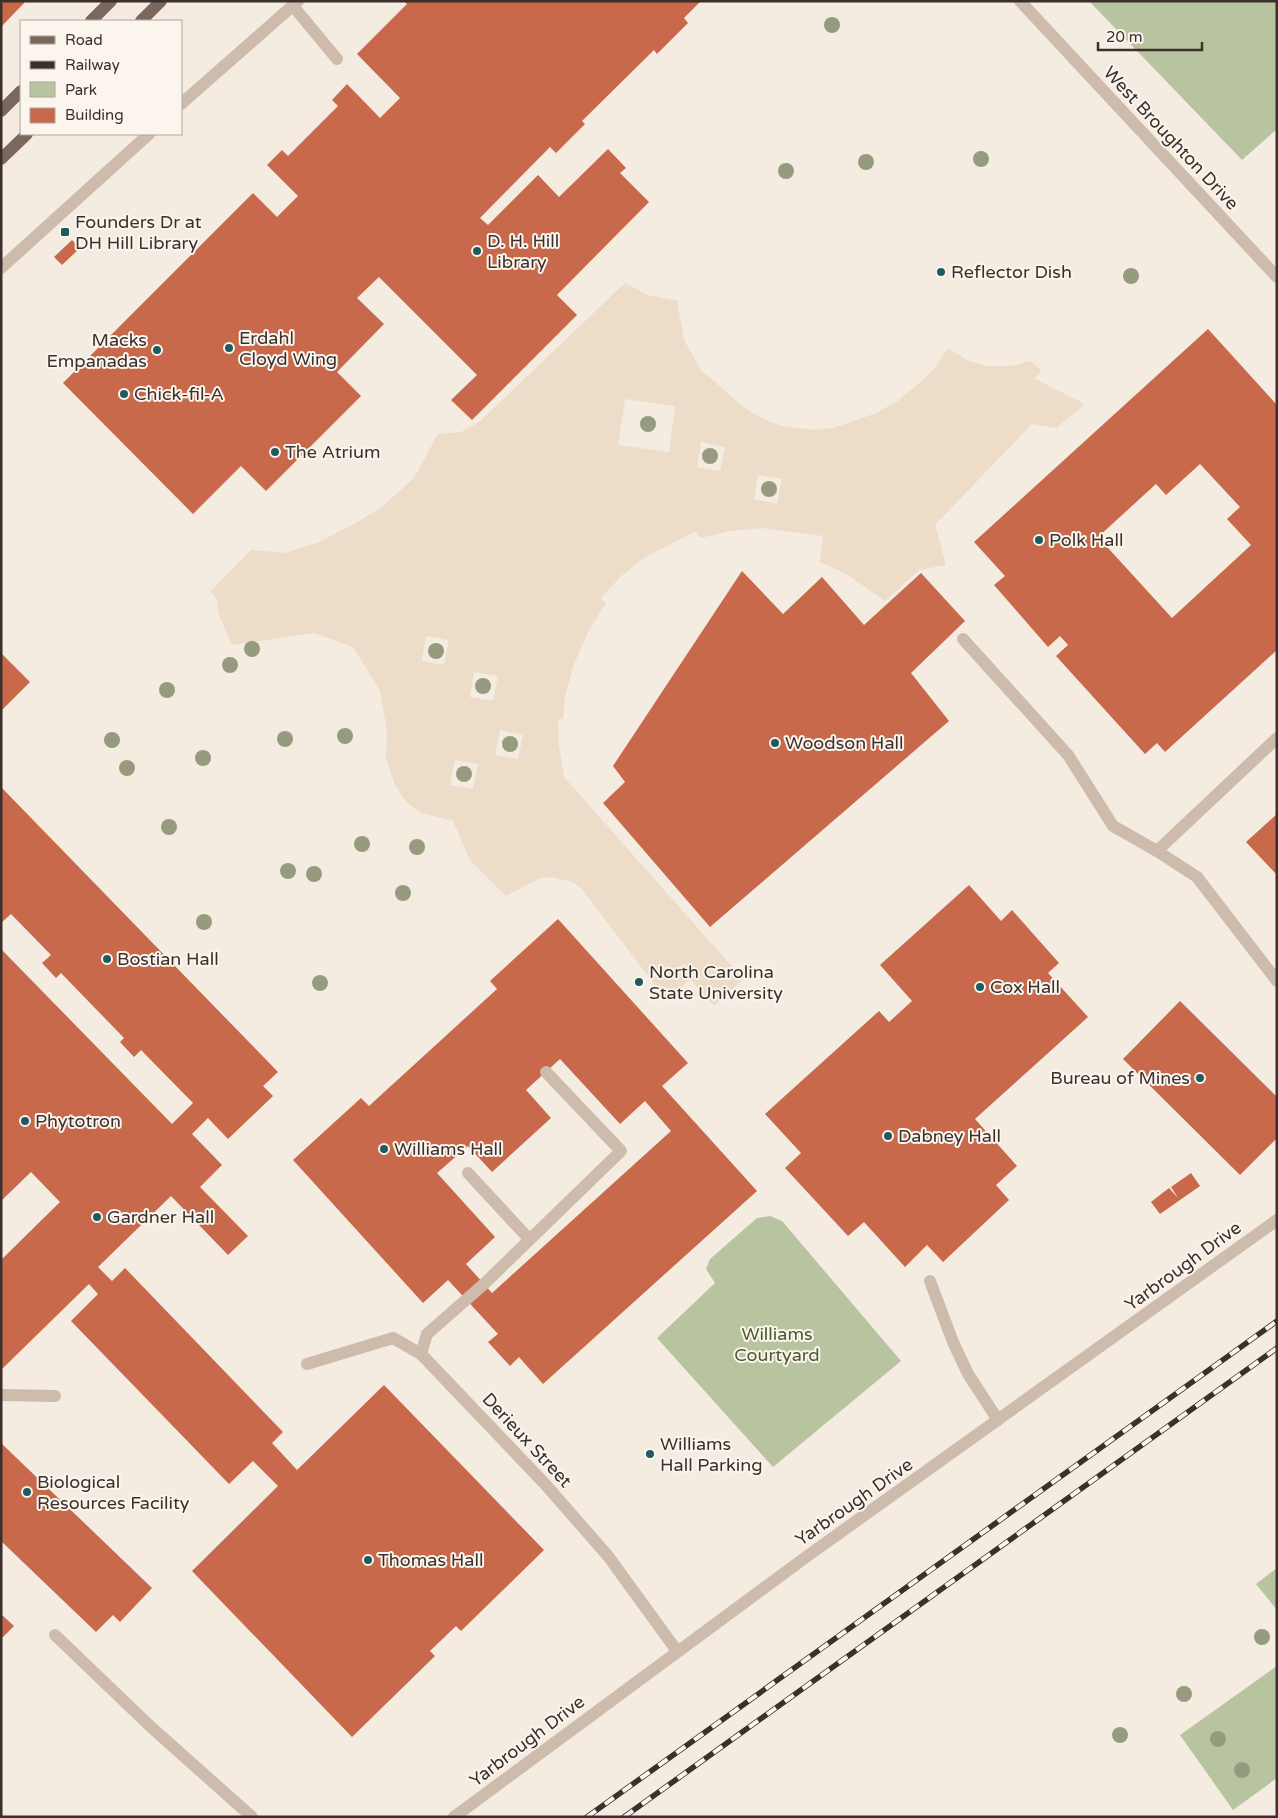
<svg xmlns="http://www.w3.org/2000/svg" width="1278" height="1818" font-family="'Varela Round',sans-serif">
	<rect width="100%" height="100%" fill="#f4ebe1"/>
	<path fill="#b8c4a0" d="M1089,1h188v128l-35,31z
		M770,1216l12,5 119,140 -128,106 -116,-129 58,-55 -9,-14 4,-10 47,-41z
		M1277,1568v42l-21,-26z
		M1277,1666v112l-44,32 -53,-75z"/>
	<path fill="#ecdcc8" fill-rule="evenodd" d="M625,283l23,12 29,6 7,39 17,30 45,39 19,11 17,6 33,4 18,-2 41,-14 24,-13 19,-16 17,-16 14,-21 20,13 19,5h24l19,-5 11,9 -6,9 50,25 -29,24 -24,-4 -97,101 11,40 -27,5 -34,31 -40,-28 -25,-11 3,-26 -61,-8 -31,3 -31,7 -4,-7 -52,27 -24,19 -19,21 5,5 -17,27 -15,34 -9,32 -2,23h-5l1,27 5,31 179,202 -29,27 -24,-27 -23,22 -85,-112 -9,-7 -21,-5 -14,2 -32,17 -36,-36 -17,-39 -32,-8 -15,-11 -11,-17 -9,-26 1,-28 -7,-41 -27,-43 -39,-14 -82,12 -14,-33 -1,-12 -6,-9 40,-41 34,3 32,-10 37,-19 28,-17 32,-29 24,-44 23,-2 18,-10zM625,399l50,7 -6,46 -51,-7zM701,442l24,5 -5,24 -23,-4zM758,475l24,4 -5,25 -23,-5zM426,636l23,4 -5,25 -22,-4zM474,672l24,4 -5,25 -23,-4zM500,730l23,5 -5,24 -23,-4zM455,760l23,4 -5,25 -23,-4z"/>
	<path fill="#c8694b" fill-rule="evenodd" d="M1,1h25l-25,26z
		M404,1h297l-17,17 4,5 -31,31 -3,-4 -72,71 3,3 -29,29 -6,-6 -70,71 8,7 50,-50 21,22 49,-48 18,19 -6,5 29,29 -92,93 20,20 -105,105 -21,-20 26,-25 -98,-98 -22,21 27,26 -47,48 24,24 -95,95 -25,-25 -48,48 -130,-131 190,-190 24,24 21,-21 -31,-31 15,-15 6,6 50,-50 -6,-6 15,-16 33,34 20,-20 -43,-44 50,-50z
		M72,240l8,8 -18,17 -8,-8z
		M1208,329l69,76v245l-112,102 -8,-9 -12,11 -89,-98 12,-11 -8,-9 -12,11 -54,-62 11,-9 -31,-34zM1200,464l40,43 -13,12 24,26 -79,73 -74,-81 58,-53 10,11z
		M742,571l41,43 39,-37 42,48 57,-52 44,48 -54,52 38,48 -239,206 -107,-124 22,-21 -12,-16z
		M1,653l29,29 -29,29z
		M1,787l277,285 -15,14 10,10 -45,43 -20,-21 -16,16 30,31 -22,22 48,49 -20,19 -57,-59 -73,71 14,14 13,-13 158,164 -11,11 25,27 87,-85 160,165 -83,81 -5,-5 -26,25 5,5 -83,81 -160,-166 86,-85 -25,-25 -24,23 -158,-163 27,-27 -9,-10 -88,86v-110l59,-58 -29,-30 -30,29v-252l171,175 21,-21 -52,-53 -7,7 -14,-15 4,-4 -63,-65 -5,5 -14,-15 9,-8 -40,-41 -10,9z
		M1277,814v61l-31,-33z
		M969,885l32,36 11,-11 47,53 -11,10 40,44 -113,102 42,47 -21,19 13,15 -66,62 -16,-17 -22,22 -41,-45 -16,14 -63,-68 16,-15 -36,-39 114,-103 10,11 23,-21 -32,-36z
		M558,919l130,144 -26,23 95,105 -214,193 -24,-27 -9,9 -22,-24 10,-8 -50,-54 -25,23 -130,-143 68,-62 8,8 128,-117 -7,-8zM560,1059l60,65 25,-23 26,30 -179,162 -26,-29 29,-27 -58,-64 31,-27 24,26 59,-54 -25,-28z
		M1180,1001l97,96v41l-37,37 -117,-116z
		M1191,1173l9,13 -40,28 -9,-12 18,-14 9,10 -7,-11z
		M1,1443l151,145 -32,34 -7,-7 -17,17 -95,-91z
		M1,1614l13,12 -13,13z"/>
	<g fill="none" stroke-linecap="round" stroke-linejoin="round">
		<path stroke="#cdbbac" stroke-width="12" d="M293,6l44,53
			M963,639l105,116 45,71 44,25
			M468,1173l61,66
			M930,1281l23,61 15,32 30,46
			M421,1354l6,-20 57,-50 137,-133 -75,-79
			M55,1635l96,92 101,90"/>
		<path stroke="#cdbbac" stroke-width="12" d="M1020,1l257,276
			M181,104l117,-103
			M1,268l148,-134
			M1277,738l-120,113 40,26 80,104
			M307,1364l86,-26 28,16 124,130 63,72 69,95
			M1,1395l54,1
			M454,1817l352,-260 471,-337"/>
		<path stroke="#7d675c" stroke-width="12" d="M91,21l20,-20
			M141,21l20,-20
			M1,111l20,-20
			M1,159l26,-25"/>
		<g stroke="#3b302b" stroke-width="5.5">
			<path id="rail" d="M587,1817l690,-496
				M624,1817l653,-469"/>
		</g>
		<use href="#rail" stroke="#fbf5ee" stroke-width="4" stroke-dasharray="11" stroke-linecap="butt"/>
	</g>
	<g fill="#969b7f">
		<circle cx="832" cy="25" r="8"/>
		<circle cx="981" cy="159" r="8"/>
		<circle cx="866" cy="162" r="8"/>
		<circle cx="786" cy="171" r="8"/>
		<circle cx="1131" cy="276" r="8"/>
		<circle cx="648" cy="424" r="8"/>
		<circle cx="710" cy="456" r="8"/>
		<circle cx="769" cy="489" r="8"/>
		<circle cx="252" cy="649" r="8"/>
		<circle cx="436" cy="651" r="8"/>
		<circle cx="230" cy="665" r="8"/>
		<circle cx="483" cy="686" r="8"/>
		<circle cx="167" cy="690" r="8"/>
		<circle cx="345" cy="736" r="8"/>
		<circle cx="285" cy="739" r="8"/>
		<circle cx="112" cy="740" r="8"/>
		<circle cx="510" cy="744" r="8"/>
		<circle cx="203" cy="758" r="8"/>
		<circle cx="127" cy="768" r="8"/>
		<circle cx="464" cy="774" r="8"/>
		<circle cx="169" cy="827" r="8"/>
		<circle cx="362" cy="844" r="8"/>
		<circle cx="417" cy="847" r="8"/>
		<circle cx="288" cy="871" r="8"/>
		<circle cx="314" cy="874" r="8"/>
		<circle cx="403" cy="893" r="8"/>
		<circle cx="204" cy="922" r="8"/>
		<circle cx="320" cy="983" r="8"/>
		<circle cx="1262" cy="1637" r="8"/>
		<circle cx="1184" cy="1694" r="8"/>
		<circle cx="1120" cy="1735" r="8"/>
		<circle cx="1218" cy="1739" r="8"/>
		<circle cx="1242" cy="1770" r="8"/>
	</g>
	<g fill="#1f5a5e" stroke="#fbf5ee" stroke-width="2">
		<rect x="60" y="227" width="10" height="10" rx="2.5"/>
		<circle cx="477" cy="251" r="5"/>
		<circle cx="941" cy="272" r="5"/>
		<circle cx="229" cy="348" r="5"/>
		<circle cx="157" cy="350" r="5"/>
		<circle cx="124" cy="394" r="5"/>
		<circle cx="275" cy="452" r="5"/>
		<circle cx="1039" cy="540" r="5"/>
		<circle cx="775" cy="743" r="5"/>
		<circle cx="107" cy="959" r="5"/>
		<circle cx="639" cy="982" r="5"/>
		<circle cx="980" cy="987" r="5"/>
		<circle cx="1200" cy="1078" r="5"/>
		<circle cx="25" cy="1121" r="5"/>
		<circle cx="888" cy="1136" r="5"/>
		<circle cx="384" cy="1149" r="5"/>
		<circle cx="97" cy="1217" r="5"/>
		<circle cx="650" cy="1454" r="5"/>
		<circle cx="27" cy="1492" r="5"/>
		<circle cx="368" cy="1560" r="5"/>
	</g>
	<g text-anchor="middle" dominant-baseline="central" stroke-width="4" stroke-linejoin="round" paint-order="stroke">
		<g font-size="18" fill="#3b302b" stroke="#fbf5ee">
			<text transform="translate(1171 138) rotate(47)">West Broughton Drive</text>
			<text transform="translate(1183 1266) rotate(-36)">Yarbrough Drive</text>
			<text transform="translate(527 1440) rotate(47)">Derieux Street</text>
			<text transform="translate(854 1502) rotate(-35)">Yarbrough Drive</text>
			<text transform="translate(527 1741) rotate(-37)">Yarbrough Drive</text>
		</g>
		<g font-size="18" fill="#3b302b" stroke="#fbf5ee" text-anchor="start">
			<text x="75" y="222">Founders Dr at<tspan x="75" dy="21">DH Hill Library</tspan></text>
			<text x="487" y="241">D. H. Hill<tspan x="487" dy="21">Library</tspan></text>
			<text x="951" y="272">Reflector Dish</text>
			<text x="239" y="338">Erdahl<tspan x="239" dy="21">Cloyd Wing</tspan></text>
			<text x="147" y="340" text-anchor="end">Macks<tspan x="147" dy="21">Empanadas</tspan></text>
			<text x="134" y="394">Chick-fil-A</text>
			<text x="285" y="452">The Atrium</text>
			<text x="1049" y="540">Polk Hall</text>
			<text x="785" y="743">Woodson Hall</text>
			<text x="117" y="959">Bostian Hall</text>
			<text x="649" y="972">North Carolina<tspan x="649" dy="21">State University</tspan></text>
			<text x="990" y="987">Cox Hall</text>
			<text x="1190" y="1078" text-anchor="end">Bureau of Mines</text>
			<text x="35" y="1121">Phytotron</text>
			<text x="898" y="1136">Dabney Hall</text>
			<text x="394" y="1149">Williams Hall</text>
			<text x="107" y="1217">Gardner Hall</text>
			<text x="660" y="1444">Williams<tspan x="660" dy="21">Hall Parking</tspan></text>
			<text x="37" y="1482">Biological<tspan x="37" dy="21">Resources Facility</tspan></text>
			<text x="378" y="1560">Thomas Hall</text>
		</g>
		<g font-size="18" fill="#4a5a2e" stroke="#fbf5ee">
			<text x="777" y="1334">Williams<tspan x="777" dy="21">Courtyard</tspan></text>
		</g>
	</g>
	<rect width="1278" height="1818" fill="none" stroke="#3b302b" stroke-width="5"/>
	<rect x="20" y="20" width="162" height="115" fill="#fbf5ee" stroke="#aea6a0"/>
	<rect x="30" y="36" width="25" height="8" fill="#7d675c" stroke="#aea6a0"/>
	<text x="65" y="45" font-size="15" fill="#3b302b">Road</text>
	<rect x="30" y="61" width="25" height="8" fill="#3b302b" stroke="#aea6a0"/>
	<text x="65" y="70" font-size="15" fill="#3b302b">Railway</text>
	<rect x="30" y="82" width="25" height="15" fill="#b8c4a0" stroke="#aea6a0"/>
	<text x="65" y="95" font-size="15" fill="#3b302b">Park</text>
	<rect x="30" y="108" width="25" height="15" fill="#c8694b" stroke="#aea6a0"/>
	<text x="65" y="120" font-size="15" fill="#3b302b">Building</text>
	<path d="M1098 42v8h104v-8" fill="none" stroke="#3b302b" stroke-width="2.5"/>
	<text x="1106" y="42" font-size="15" fill="#3b302b" stroke="#fbf5ee" stroke-width="4" paint-order="stroke">20 m</text>
</svg>
